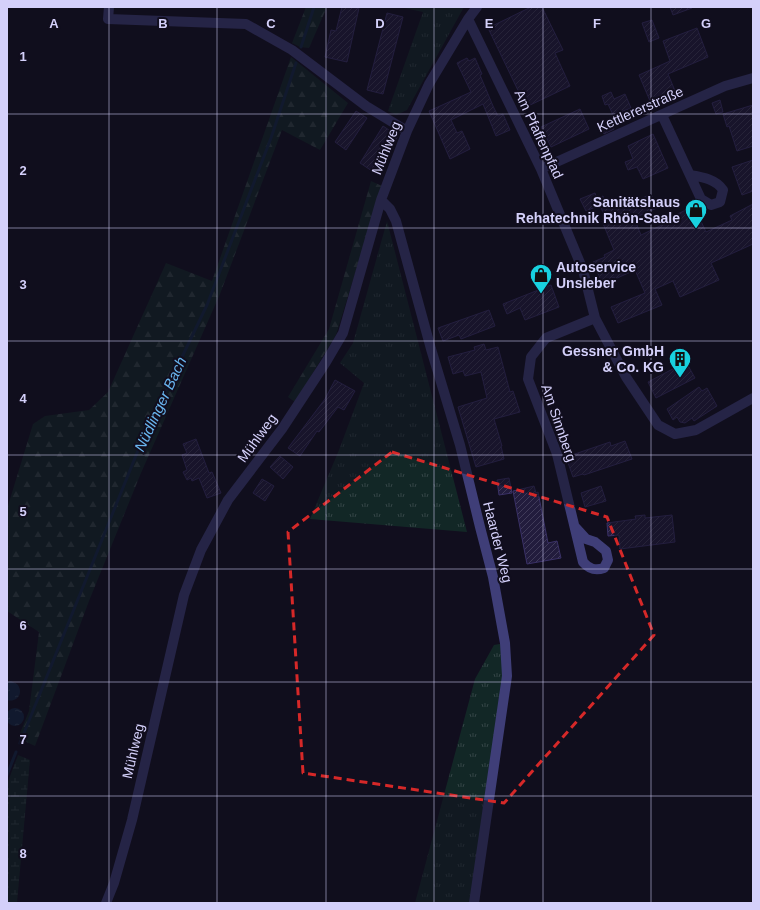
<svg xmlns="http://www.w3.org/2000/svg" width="760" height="910" font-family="Arial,sans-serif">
	<defs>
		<pattern id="grass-tufts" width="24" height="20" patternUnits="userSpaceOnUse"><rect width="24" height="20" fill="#122726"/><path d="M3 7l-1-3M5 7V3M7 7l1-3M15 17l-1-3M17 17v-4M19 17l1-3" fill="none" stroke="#344546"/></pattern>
		<pattern id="forest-firs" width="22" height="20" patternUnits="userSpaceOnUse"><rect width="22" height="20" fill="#122726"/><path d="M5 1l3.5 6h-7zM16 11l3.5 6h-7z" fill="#344546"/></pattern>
		<pattern id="wetland-marsh" width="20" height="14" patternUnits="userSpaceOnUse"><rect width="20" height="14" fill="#122726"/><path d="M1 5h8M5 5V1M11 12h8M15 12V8" fill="none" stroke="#344546"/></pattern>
		<pattern id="water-ripples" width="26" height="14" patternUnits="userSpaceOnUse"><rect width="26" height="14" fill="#132743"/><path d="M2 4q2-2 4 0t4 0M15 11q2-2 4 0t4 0" fill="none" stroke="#34455f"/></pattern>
		<pattern id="building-hatch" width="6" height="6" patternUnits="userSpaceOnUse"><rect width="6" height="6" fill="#221c3d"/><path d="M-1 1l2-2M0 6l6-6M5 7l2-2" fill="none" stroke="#413c5a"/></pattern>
	</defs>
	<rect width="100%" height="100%" fill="#110e1e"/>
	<path fill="url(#grass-tufts)" d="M400,7h64l-57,103 -11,5 -8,-4 35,-99z
		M387,221l80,311 -157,-13 29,-69 25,-67 -24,-20 13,-20z
		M505,643v15l-32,245h-58l60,-224 19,-34z"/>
	<path fill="url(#forest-firs)" d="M306,7h21l-18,41 -9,-1 -8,-4z
		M291,57l57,46 -28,47 -38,-20 -62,164 -79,179 -52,128 -54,145 -17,-8 11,-27 10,-79 -32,-21v-102l26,-85 12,-8 44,-6 19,-18 58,-129 46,18z
		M371,181l11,5 -46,149 -41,67 -7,-5 41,-68z"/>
	<path fill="url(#wetland-marsh)" d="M18,755l12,5 -13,143h-10v-119z"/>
	<path fill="url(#water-ripples)" d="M11,681l6,3c7,8 1,19 -10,16v-18z
		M6 717a9 9 0 1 1 18 0a9 9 0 1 1-18 0Z"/>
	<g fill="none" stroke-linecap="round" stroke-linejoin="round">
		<path stroke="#132743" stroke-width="3" d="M301,47l13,-40
			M20,743l123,-305 64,-133 64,-167 25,-75
			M7,775l9,-23"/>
	</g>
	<path fill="url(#building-hatch)" stroke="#3a3167" d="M342,7l17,1 -12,54 -22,-5 6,-27 5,1z
		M531,7h11l21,43 -8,3 15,33 -44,21 -38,-79z
		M670,7h22v1l-19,7z
		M387,13l16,4 -20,77 -16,-4z
		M652,20l7,18 -10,4 -7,-19z
		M697,28l11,29 -40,17 10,24 -13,6 -4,-8 -11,5 -11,-26 31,-14 -7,-20z
		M467,58l2,3 6,-3 7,16 -2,1 13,31 5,10 5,-2 7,16 -14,6 -13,-32 -32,16 6,13 5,-2 8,18 -20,10 -21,-48 42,-19 -14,-29z
		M611,92l3,7 11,-5 6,14 -18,7 -5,-11 -3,1 -3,-9z
		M720,100l3,12 -7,2 -4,-11z
		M753,105v41l-16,5 -8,-25 -2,1 -4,-13z
		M580,109l9,20 -38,18 -10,-20z
		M356,111l11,7 -21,32 -11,-8z
		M610,120l4,9 -10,5 -4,-10z
		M383,126l15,10 -23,37 -15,-10z
		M653,134l15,34 -25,11 -6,-12 -9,3 -3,-8 8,-3 -5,-13z
		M753,160v31l-11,4 -10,-28z
		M595,193l2,6 6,-3 2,7 5,-2 2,4 14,-6 2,6 23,-11 6,14 -23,10 7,17 21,-10 -2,-3 26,-12 5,11 8,-4 7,15 26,-12 -2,-4 23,-12v40l-42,19 8,17 -39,17 -7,-16 -18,8 7,16 -44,18 -7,-16 34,-14 -10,-23 -20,9 -1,-2 -12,6 -9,-21 12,-5 -1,-2 10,-5 -12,-29 4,-1 -6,-15 -14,6 -6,-12z
		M551,285l8,22 -34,13 -5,-12 -13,6 -4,-10z
		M489,310l6,16 -34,13 -2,-4 -16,6 -5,-13z
		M484,344l2,6 12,-3 12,45 3,-1 7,21 -26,7 8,27h-1l3,13 -28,8 -18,-60 29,-9 -6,-26 -16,4 -2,-5 -10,3 -5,-17 27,-7 -1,-3z
		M686,362l9,16 -39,20 -8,-16z
		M335,380l20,11 -11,19 -6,-3 -19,25 -2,-1 -17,25 -12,-8 37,-49z
		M699,387l3,4 5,-3 10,18 -23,15 -2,-3 -7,5 -5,-1 -3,-5 -4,3 -6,-11z
		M196,439l13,34 3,-1 9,21 -14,5 -8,-20 -7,3 -1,-3 -4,2 -4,-8 4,-2 -5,-15 5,-2 -4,-9z
		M625,441l7,18 -48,16 -1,-1 -10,3 -7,-20 44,-15 1,4z
		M280,456l13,11 -10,12 -13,-12z
		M509,478l3,15 -13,2 -2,-15z
		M262,479l12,7 -9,15 -12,-8z
		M534,486l2,7 2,-1 10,51 9,-2 4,17 -34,6 -14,-73z
		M601,486l5,15 -21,6 -4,-14z
		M645,515v3l27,-3 3,27 -55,7 -1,-14 -11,1 -1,-13 29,-4 -1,-3z"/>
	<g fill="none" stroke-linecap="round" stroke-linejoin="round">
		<path stroke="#3f3e78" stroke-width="10" d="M109,7l-1,12 138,5 46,26 74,56 41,25
			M468,19l73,150 42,101 12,48 31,59 32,48 17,9 21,-4 57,-32
			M662,115l39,84 10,6 9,-3 3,-12c-7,-11 -21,-13 -33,-15
			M541,169l184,-83 28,-8
			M381,200l9,9 6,12 35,128 29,96 20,82 13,50 12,66 2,33 -33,227
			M575,527l11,12 9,3 11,9 2,9 -4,8c-9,3 -15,1 -21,-6l-26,-108 -29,-75 3,-22 15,-19 49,-20
			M106,903l8,-20 18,-63 52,-225 17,-45 27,-50 54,-71 44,-67 17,-29 38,-133 26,-69 22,-47 39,-65 9,-12"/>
	</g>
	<path d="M0 0H760V910H0ZM392,452l215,65 47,118 -150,168 -201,-30 -15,-241z" fill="#110e1e" fill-opacity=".55" fill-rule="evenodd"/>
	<path fill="none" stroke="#d62828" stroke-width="3" stroke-dasharray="8 5" stroke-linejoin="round" d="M392,452l215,65 47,118 -150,168 -201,-30 -15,-241z"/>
	<path fill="none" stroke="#d4d0fa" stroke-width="1" stroke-opacity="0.55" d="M109,7v896M217,7v896M326,7v896M434,7v896M543,7v896M651,7v896M7,114h746M7,228h746M7,341h746M7,455h746M7,569h746M7,682h746M7,796h746"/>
	<defs>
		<g id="shop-pin" transform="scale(1.15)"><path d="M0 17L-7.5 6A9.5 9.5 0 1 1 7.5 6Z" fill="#18d1df" stroke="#110e1e"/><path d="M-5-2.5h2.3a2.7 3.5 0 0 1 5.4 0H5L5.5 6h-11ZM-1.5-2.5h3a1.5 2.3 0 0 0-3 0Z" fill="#111"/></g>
		<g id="building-pin" transform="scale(1.15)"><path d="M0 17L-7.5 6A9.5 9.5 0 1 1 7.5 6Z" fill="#18d1df" stroke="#110e1e"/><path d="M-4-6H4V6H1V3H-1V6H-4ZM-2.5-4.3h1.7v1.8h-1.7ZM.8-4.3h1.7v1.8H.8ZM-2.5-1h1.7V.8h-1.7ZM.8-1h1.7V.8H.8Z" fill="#111"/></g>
	</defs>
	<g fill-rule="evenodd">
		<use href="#shop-pin" x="696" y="210"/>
		<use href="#shop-pin" x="541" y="275"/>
		<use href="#building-pin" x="680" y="359"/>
	</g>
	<g text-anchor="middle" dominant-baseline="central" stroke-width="4" stroke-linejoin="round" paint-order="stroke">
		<g font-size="14" fill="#d4d0fa" stroke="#110e1e">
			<text transform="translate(640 109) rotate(-24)">Kettlererstraße</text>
			<text transform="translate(539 134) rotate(65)">Am Pfaffenpfad</text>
			<text transform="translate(386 148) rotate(-68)">Mühlweg</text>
			<text transform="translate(559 423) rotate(71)">Am Sinnberg</text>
			<text transform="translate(257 438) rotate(-54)">Mühlweg</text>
			<text transform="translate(498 542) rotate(76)">Haarder Weg</text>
			<text transform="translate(133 751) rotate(-77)">Mühlweg</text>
		</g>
		<g font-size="14" font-weight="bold" fill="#d4d0fa" stroke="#110e1e" text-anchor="end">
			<text x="680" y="202">Sanitätshaus<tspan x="680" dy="16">Rehatechnik Rhön-Saale</tspan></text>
			<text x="556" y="267" text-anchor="start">Autoservice<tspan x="556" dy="16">Unsleber</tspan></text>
			<text x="664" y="351">Gessner GmbH<tspan x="664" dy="16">&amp; Co. KG</tspan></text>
		</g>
		<g font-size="15" font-style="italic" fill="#69b5ef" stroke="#110e1e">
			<text transform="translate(160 404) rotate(-65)">Nüdlinger Bach</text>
		</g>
	</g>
	<g font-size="13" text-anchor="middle" font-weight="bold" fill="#d4d0fa" stroke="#110e1e" stroke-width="4" stroke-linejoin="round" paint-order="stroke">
		<text x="54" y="28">A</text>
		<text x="163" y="28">B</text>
		<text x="271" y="28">C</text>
		<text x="380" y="28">D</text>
		<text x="489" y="28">E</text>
		<text x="597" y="28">F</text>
		<text x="706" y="28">G</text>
		<text x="23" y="61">1</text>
		<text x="23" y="175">2</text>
		<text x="23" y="289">3</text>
		<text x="23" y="403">4</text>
		<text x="23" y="516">5</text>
		<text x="23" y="630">6</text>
		<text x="23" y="744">7</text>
		<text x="23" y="858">8</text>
	</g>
	<rect width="760" height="910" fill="none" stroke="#d4d0fa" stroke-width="16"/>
</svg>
